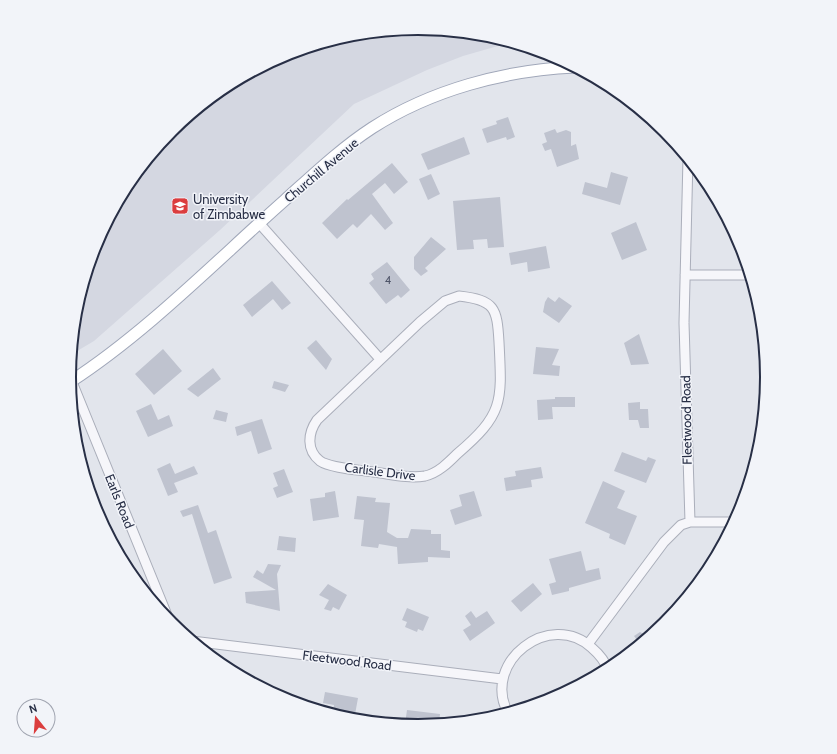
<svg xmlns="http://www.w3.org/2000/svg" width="837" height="754" font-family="Cabin,sans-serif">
	<rect width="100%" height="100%" fill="#e2e5ec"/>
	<path fill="#d4d7e1" d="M419,28l68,7 25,7 -49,14 -36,14 -73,34 -134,126 -126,111 -22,13 4,-45 20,-66 32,-60 44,-53 53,-43 60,-33 66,-19z"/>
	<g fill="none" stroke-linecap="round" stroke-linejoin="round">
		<path stroke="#9aaccf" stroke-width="2.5" d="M261,68l28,-15"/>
	</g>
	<path fill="#bfc3cf" d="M508,117l7,20 -8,3 -1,-3 -19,6 -5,-14 15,-5 -1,-3z
		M555,129l2,4 9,-3 5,2v14l5,-2 3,15 -22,8 -6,-18 -6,2 -3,-7 5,-2 -3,-9z
		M464,137l6,17 -42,16 -7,-16z
		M392,163l16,19 -14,12 -9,-11 -13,11 21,29 -8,7 -14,-16 -14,14 -4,-4 -16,15 -15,-16 25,-24 1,1z
		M611,172l17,5 -8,28 -38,-11 3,-12 22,6z
		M431,174l9,20 -12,6 -9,-21z
		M500,197l4,50 -16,1 -1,-9 -14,1 1,9 -17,1 -4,-49z
		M636,222l11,28 -25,10 -11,-27z
		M431,237l15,12 -21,19 3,3 -7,5 -7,-7v-12z
		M546,246l4,22 -22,4 -1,-10 -16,3 -2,-12z
		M387,262l23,28 -9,8 -3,-3 -12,9 -17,-21 5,-4 -3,-5z
		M272,281l19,22 -9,7 -9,-11 -21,18 -9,-12z
		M548,297l7,5 4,-5 13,9 -13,17 -16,-11 2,-10z
		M639,334l10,30 -18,1 -7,-22z
		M316,340l16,19 -6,11 -19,-22z
		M536,347l23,2 -7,16 8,1 -1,10 -26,-2z
		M163,349l19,22 -28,24 -19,-21z
		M213,368l8,11 -23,18 -11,-8z
		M274,381l15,4 -4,7 -13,-4z
		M555,397h20v10h-23l1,12 -15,1 -1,-20 18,-1z
		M640,402v7h8l1,19h-9l-2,-8h-9l-1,-17z
		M151,404l7,16 11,-5 4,11 -25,11 -12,-26z
		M216,410l12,3 -2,9 -13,-3z
		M262,419l10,30 -14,5 -7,-23 -14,5 -2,-9z
		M622,452l24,9 2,-4 8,3 -10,23 -32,-12z
		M170,463l5,11 19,-8 4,8 -24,9 4,9 -10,4 -11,-27z
		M541,467l2,11 -12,2 1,7 -26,4 -2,-13 12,-2 -1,-5z
		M284,469l9,23 -16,6 -4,-10 5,-2 -5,-13z
		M603,481l22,10 -8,17 20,8 -12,29 -16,-7 1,-4 -25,-11z
		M335,491l4,26 -26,4 -3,-22 15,-2v-4z
		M474,491l8,25 -27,9 -5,-15 12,-4 -3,-11z
		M357,496l19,2 -1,4 15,1 -3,29 10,6h11l3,-9 20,1v4h10v16l9,1v7l-22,-1v5l-30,2 -1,-17 -18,-3 -1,4 -17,-2 3,-26 -10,-1z
		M198,505l10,28 8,-3 16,48 -18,6 -22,-70 -9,3 -3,-6z
		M279,536l17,2 -1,14 -18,-2z
		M581,551l5,20 13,-3 2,11 -32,9v3l-17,4 -3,-11 7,-2 -7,-23z
		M268,564l13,1 -4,9 3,37 -34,-8 -1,-11 31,-2 -23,-13 4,-7 6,4z
		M533,583l9,11 -21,18 -10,-11z
		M328,584l19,11 -8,15 -6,-3 -2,4 -7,-2 5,-9 -10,-5z
		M407,608l22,9 -6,14 -5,-2 -1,3 -12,-5 2,-5 -5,-2z
		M471,611l5,7 11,-7 8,12 -25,18 -7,-11 8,-5 -6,-9z
		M640,632l9,5 -9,7 -6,-8z
		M325,692l33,6 -4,22 -21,-6 1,-9 -11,-2z
		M407,710l33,4 -1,10 -21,2 -13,-2z"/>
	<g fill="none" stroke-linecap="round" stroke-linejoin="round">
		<g stroke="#aaaeba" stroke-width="11">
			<path id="minor" d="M259,223l121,136
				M685,275h65
				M459,296c36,4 38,12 40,46 3,60 5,72 -42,112 -9,9 -19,19 -32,22 -17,3 -35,-2 -52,-4 -13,-2 -43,-4 -53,-11 -14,-11 -12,-28 -3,-41l103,-98 25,-21z
				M72,382l97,238
				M690,522h45
				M192,641l310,38
				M588,644l76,-102 17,-17 9,-3 -6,-199 4,-165
				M508,713c-27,-51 42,-104 84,-65 7,6 13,13 16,22"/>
		</g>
		<g stroke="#a0a7b9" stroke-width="13">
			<path id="major" d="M70,382c77,-50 146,-121 215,-182 28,-25 55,-51 87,-72 59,-38 133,-58 203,-61"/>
		</g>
		<use href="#minor" stroke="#f6f6fa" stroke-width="9"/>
		<use href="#major" stroke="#fff" stroke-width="11"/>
	</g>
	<defs>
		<g id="university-square" transform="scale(0.9)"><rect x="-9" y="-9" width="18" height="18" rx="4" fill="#db3d3e" stroke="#f2f4f9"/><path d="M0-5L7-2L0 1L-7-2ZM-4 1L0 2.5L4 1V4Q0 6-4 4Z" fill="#fff"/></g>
	</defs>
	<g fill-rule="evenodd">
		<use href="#university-square" x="180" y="206"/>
	</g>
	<g text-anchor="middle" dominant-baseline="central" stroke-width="3" stroke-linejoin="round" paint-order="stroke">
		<g font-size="11" fill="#4e5468">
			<text x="388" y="280">4</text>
		</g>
		<g font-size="13" fill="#282f46" stroke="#f2f4f9">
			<text transform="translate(321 170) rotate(-40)">Churchill Avenue</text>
			<text transform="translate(686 420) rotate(-91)">Fleetwood Road</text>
			<text transform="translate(380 471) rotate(7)">Carlisle Drive</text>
			<text transform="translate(120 501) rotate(68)">Earls Road</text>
			<text transform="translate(347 660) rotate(7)">Fleetwood Road</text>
		</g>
		<g font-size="13" fill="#282f46" stroke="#f2f4f9" text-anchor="start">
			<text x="193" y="199">University<tspan x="193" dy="15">of Zimbabwe</tspan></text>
		</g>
	</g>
	<path d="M0 0H837V754H0ZM76 377a342 342 0 1 1 684 0a342 342 0 1 1-684 0Z" fill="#f2f4f9" fill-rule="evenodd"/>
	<path fill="none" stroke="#282f46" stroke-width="2" d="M76 377a342 342 0 1 1 684 0a342 342 0 1 1-684 0Z"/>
	<g transform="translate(36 718) rotate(343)"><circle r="19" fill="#f2f4f9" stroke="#a1a5b1"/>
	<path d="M0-3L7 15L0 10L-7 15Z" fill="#db3d3e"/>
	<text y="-6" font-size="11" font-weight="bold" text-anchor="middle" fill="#282f46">N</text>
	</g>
</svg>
